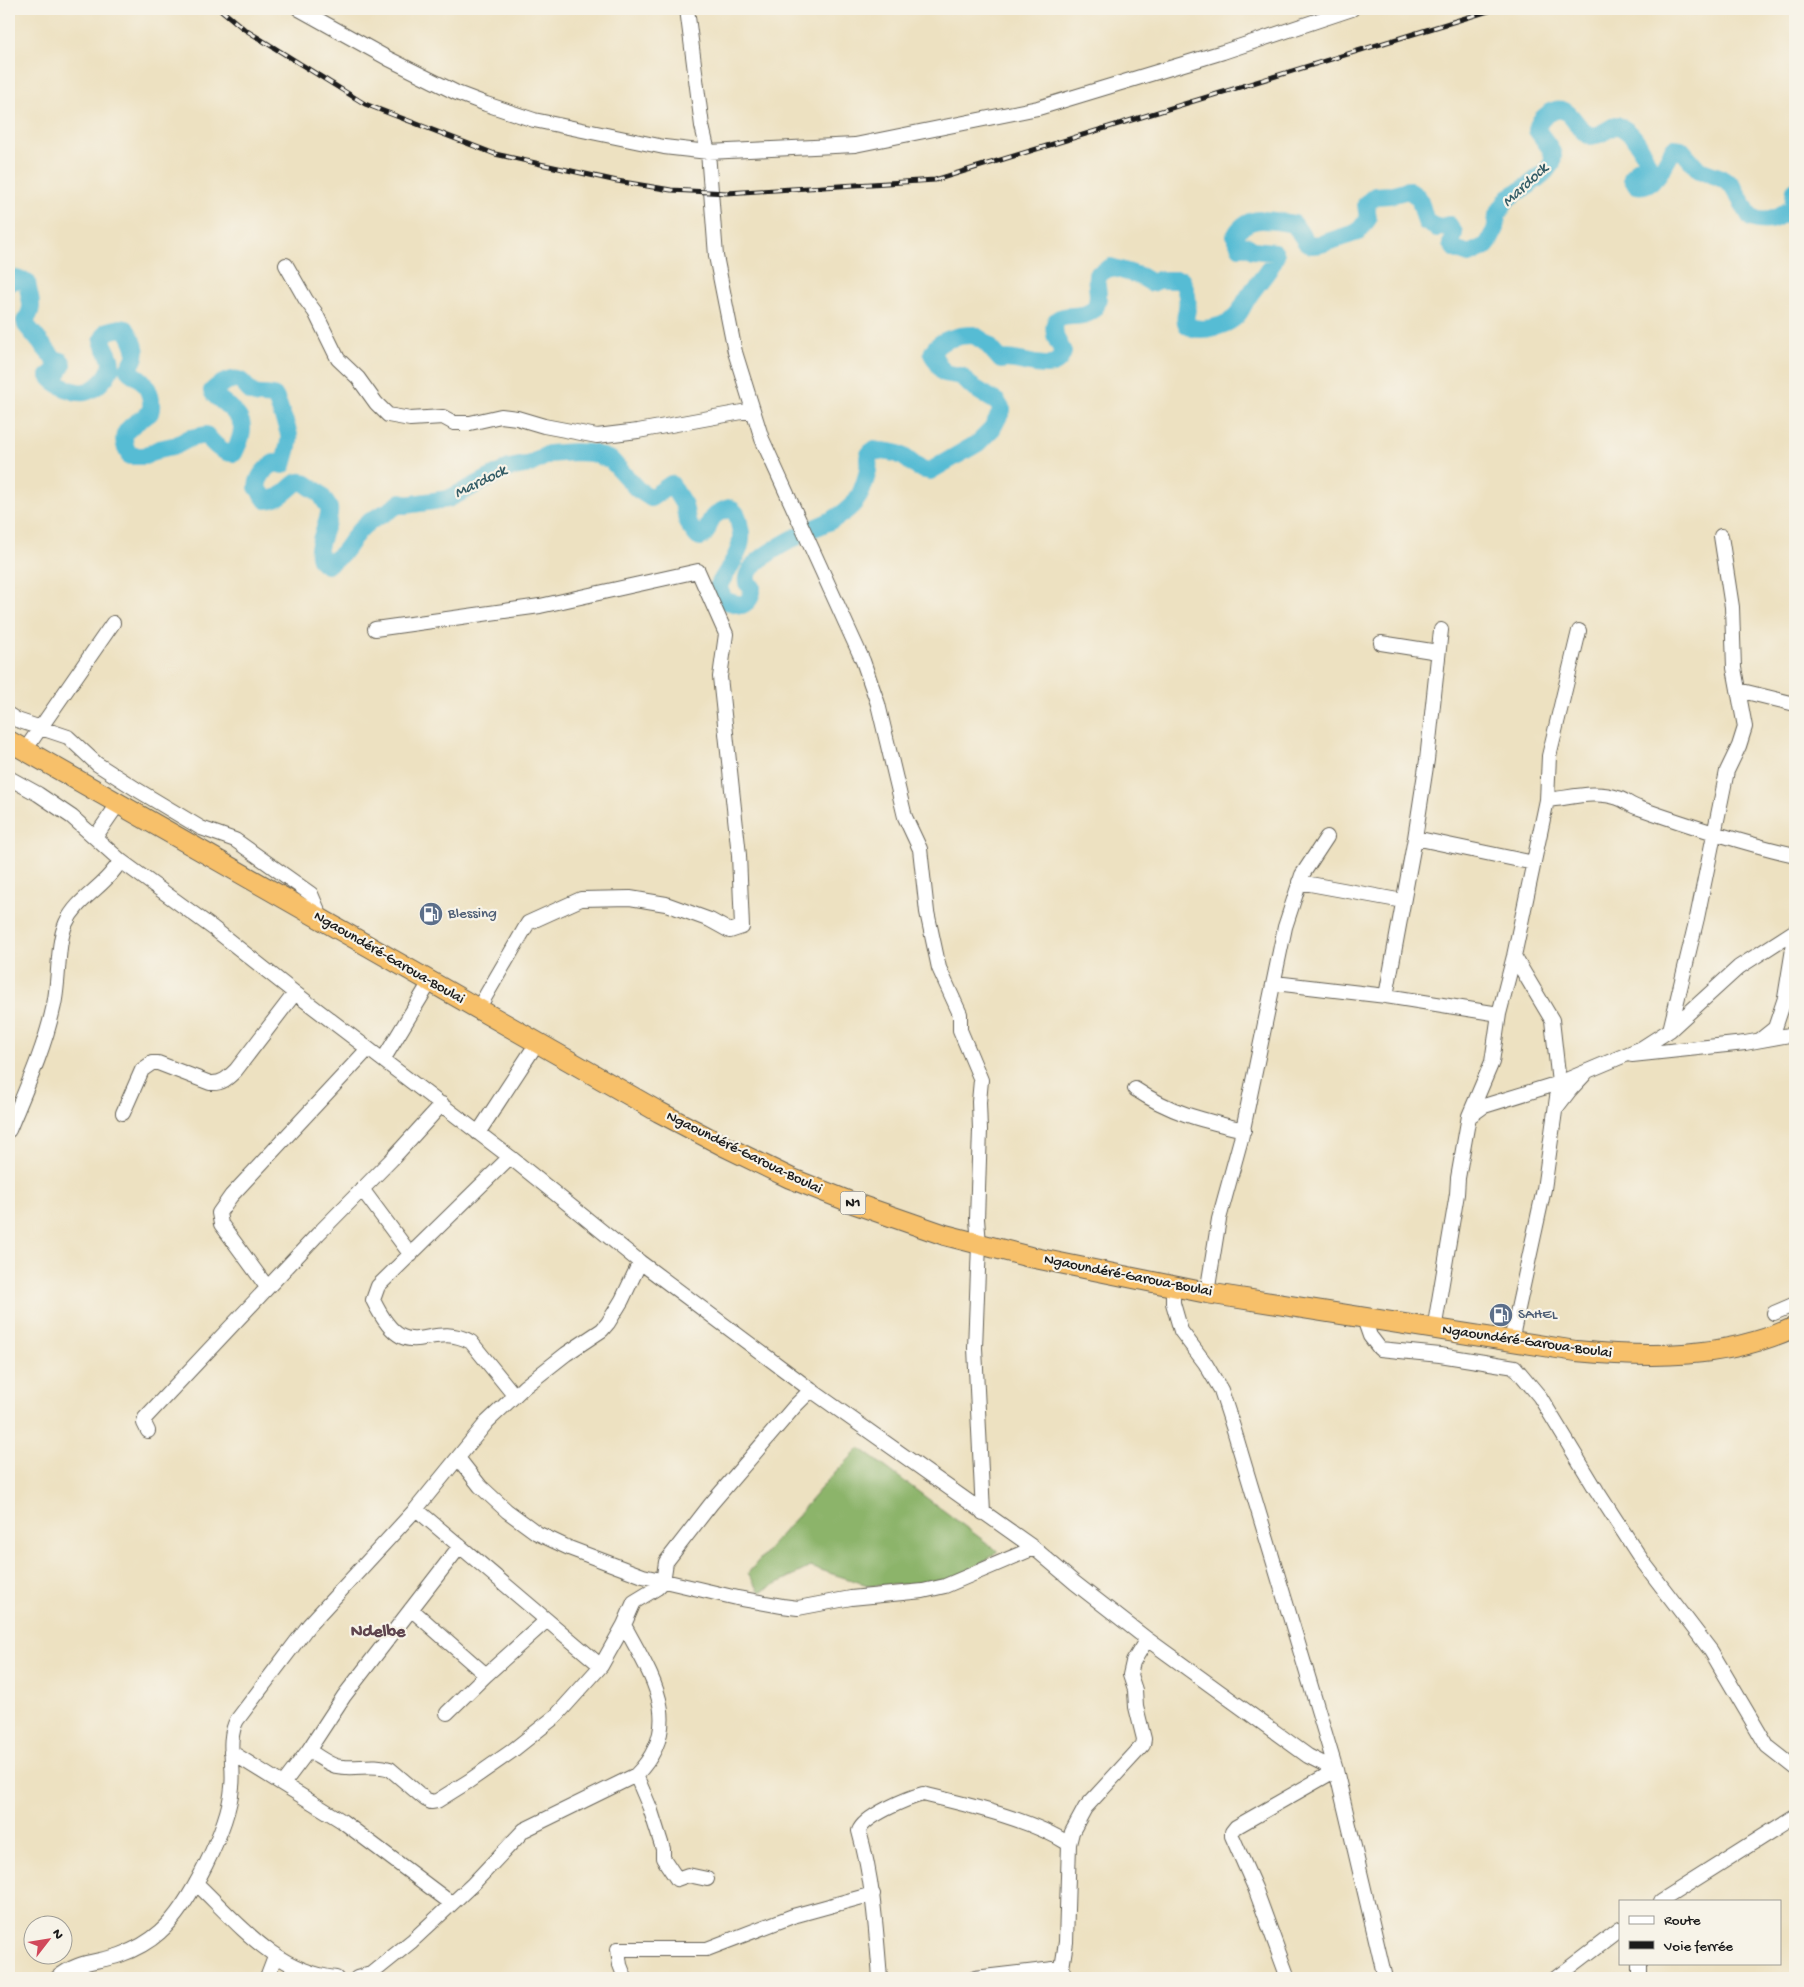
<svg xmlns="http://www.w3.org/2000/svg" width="1804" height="1987" font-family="'Gochi Hand',sans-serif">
	<rect width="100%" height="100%" fill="#f7f3e8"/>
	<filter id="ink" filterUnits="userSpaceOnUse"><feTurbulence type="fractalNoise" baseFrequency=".02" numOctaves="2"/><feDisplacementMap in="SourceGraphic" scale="10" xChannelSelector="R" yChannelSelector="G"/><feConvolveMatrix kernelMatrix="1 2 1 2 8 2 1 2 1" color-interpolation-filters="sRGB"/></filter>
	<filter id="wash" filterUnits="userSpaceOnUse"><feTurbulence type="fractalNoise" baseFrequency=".0096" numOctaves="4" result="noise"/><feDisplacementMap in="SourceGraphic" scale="20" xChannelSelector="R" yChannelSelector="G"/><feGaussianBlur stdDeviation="1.12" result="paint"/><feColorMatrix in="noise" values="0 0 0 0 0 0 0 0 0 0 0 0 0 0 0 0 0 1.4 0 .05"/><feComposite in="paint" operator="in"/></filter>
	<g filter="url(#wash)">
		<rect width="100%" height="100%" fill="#ede1c1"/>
		<path fill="#8cb46a" stroke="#546843" d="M860,1448l139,104 -50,30 -78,4 -61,-19 -50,25 -12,-19 79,-92z"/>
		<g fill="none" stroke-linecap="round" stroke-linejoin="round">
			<path stroke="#56bcd4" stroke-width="18" d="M9,283l3,-5 15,4c2,17 9,24 -2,39l1,4 28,34 7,2 2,3 -4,7h-5l-5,5c4,8 27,18 35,16 11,-1 26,-16 27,-27 0,-11 -7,-16 -9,-25l5,-9 14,-3 5,1c5,9 13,20 8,30 -2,5 -4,7 -6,11 3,4 7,5 11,8 9,7 15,23 11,35 -19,14 -35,18 -20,43h15l14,-7 18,-4 13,-7 16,-3c7,8 16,19 28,18 13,-26 11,-33 -11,-51 -5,-4 -8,-5 -11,-11 6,-6 23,-17 31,-8 4,4 6,9 12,11 6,2 13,0 20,3 3,5 5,12 7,18 11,25 8,24 1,50l-9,-2c-9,6 -16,13 -17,24l9,13c19,0 27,-21 36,-18 4,1 9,6 13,8 4,2 5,4 8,8 1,3 5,7 6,10 3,15 -23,48 -2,57 6,-5 14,-9 18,-15 7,-9 11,-18 20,-25 12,-10 23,-11 36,-23v3h4l43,-6 61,-31 21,-4 19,-10 26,-2 17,1 19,7 26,29 14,9 20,-14 13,21 4,19 9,12 4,1c9,-5 6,-15 13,-21 4,-4 10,-6 15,-8 10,6 9,10 11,20 6,21 -13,41 -22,59l7,14 17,4c8,-4 10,-9 10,-18l-5,-4c-4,-19 35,-38 49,-46
				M811,529c17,-6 39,-17 48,-33 3,-5 8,-20 9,-26 2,-9 -4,-14 6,-20 8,2 16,1 24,4 13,5 15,15 32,17l48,-28 14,-14 10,-19 -5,-8 -26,-16 -10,-10 -17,-3 -12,-19c5,-15 28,-19 42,-19l12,8 15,17c19,-5 54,19 62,-8 -2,-6 -7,-11 -8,-18 -6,-30 30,-8 41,-28 5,-11 -1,-20 1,-31l14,-8 29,9 12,7 7,-3h23c4,9 7,18 5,28 0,7 -4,10 0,17 13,9 43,1 52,-12 4,-6 7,-14 12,-20 9,-13 20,-23 25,-38l-2,-3 -21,-2 -6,-4 -7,1 -5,-11c13,-24 38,-15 59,-12l12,18 6,3 9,-1 37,-12 10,-13 -2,-15 9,-8 15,-1 18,-5 10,7 2,4 6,21 11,6 12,-3 5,8 -3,11 4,5 14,5 17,-8 3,-4 7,-14 1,-13 12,-18 19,-11 17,-14 7,-9 1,-8 -3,-7 -13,-18c1,-7 5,-12 11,-16 23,-16 26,17 43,22l9,-2 16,-9c18,7 24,20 31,37l-9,7 -6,9 4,7c20,4 30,-24 38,-37l7,1 18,21 20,7 13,8 19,33c18,7 28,-1 42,-11l2,-17"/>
		</g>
	</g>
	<g filter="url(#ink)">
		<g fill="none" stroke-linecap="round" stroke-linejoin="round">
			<g stroke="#656156" stroke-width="16">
				<path id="minor" d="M299,9l90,50 68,34 29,11 48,16 130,27 44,5 147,-7 183,-37 185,-56 129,-43
					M687,9l15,117 6,26 8,104 19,96 27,87 101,222 15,43 27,113 15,32 7,63 12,56 21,46v16l21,50 -2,22 1,28 -3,89 2,25 -4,104 8,165
					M286,265l20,35 9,12 23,47 20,19 18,25 12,12 22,4 33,-2 11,6h16l31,-7 16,2 27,8 53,10 41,-5 115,-21
					M375,629l165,-23 158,-35 28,63 -6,43 19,178 3,72 -12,4 -20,-11 -44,-16 -36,-6 -49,1 -53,24 -50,86
					M1381,643l57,9
					M1738,690l57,14
					M9,715l8,5 51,17 29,27 39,25 65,39 34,12 76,54 11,26
					M25,750l88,-127
					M9,778l29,16 34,23 49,44 92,67 82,65 215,164 130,105 171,128 223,158 41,35 72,56 161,117 28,14
					M1547,800c23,-2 48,-10 71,-2 7,2 13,8 21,10 51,18 103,35 156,47
					M96,836l22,-32
					M1415,838l119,25
					M1299,882l104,19
					M1275,983l111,13 113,18
					M1386,996l29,-158 12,-78 14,-130
					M1670,1030l27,-112 30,-147 12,-25 6,-19 -11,-59 -2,-61 -11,-71
					M1760,1040l15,-12 10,-30 10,-62
					M1632,1055l113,-12 50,-9
					M383,1060l47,-78
					M1135,1089c36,24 67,31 109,41
					M1557,1107l13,-17 15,-16
					M123,1113l19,-43 10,-7h6l52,20c12,1 18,-5 26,-13l59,-77
					M1470,1116l14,-10 75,-23 83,-35 28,-18 69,-63 56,-36
					M9,1130c16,-39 35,-80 44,-121 7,-26 3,-63 13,-86 9,-20 27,-30 41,-45 5,-5 10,-12 14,-17
					M478,1133l59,-90
					M510,1157l-132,129 -5,14c35,72 53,18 98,42l43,53
					M362,1189l49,66
					M1173,1285v18l8,28 24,32 16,27 13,40 102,340 49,208
					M267,1287l-46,-63 -2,-11 12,-17 137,-147
					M1207,1293l12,-74 22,-80 44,-212 17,-52 25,-38
					M1774,1313l21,-9
					M1363,1316l7,20 10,13 60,6 75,12 25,30 57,94 46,71 68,89 56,95 28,22
					M1434,1330l23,-136 1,-16 11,-62 23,-54 7,-48 15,-58 33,-156 2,-44 30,-125
					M1511,1341l33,-152 15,-106 -7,-63 -38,-64
					M148,1431l-4,-8 1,-5 173,-184 74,-75 50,-55
					M458,1458l22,28 27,25 30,22 32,15 74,28 94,22 45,8 16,2 53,-10 72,-7 22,-5 89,-38
					M416,1509l185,157 23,-41 10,-23 23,-14 6,-6 3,-20 45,-58 84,-98 16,-16
					M411,1609l75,66
					M447,1713l39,-38 61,-55
					M308,1751c9,4 18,12 28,15 18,4 37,-3 54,3l35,30 6,3 6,-1 32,-20 43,-30 44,-35 45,-50
					M231,1752l111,69 109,82
					M636,1775l14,33 13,41v9l14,21 11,-4 19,4
					M283,1784l25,-33 36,-55 116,-150
					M196,1883c42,40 78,88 140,95
					M1661,1901l134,-85
					M1639,1963v15
					M57,1978c21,-18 39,-15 63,-23 14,-5 29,-13 40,-23 29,-25 69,-106 72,-145 3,-21 -6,-47 5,-67l72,-95 107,-116 71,-87 37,-35 42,-33 36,-24 6,-7 14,-23 18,-38
					M267,1978l8,-21
					M357,1978l14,-4 41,-33 61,-57 51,-54 112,-55c50,-51 16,-98 -12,-150
					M625,1978l-5,-13 -2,-16h89l86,-33 80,-22
					M880,1978c-4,-50 -7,-98 -21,-147 5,-15 49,-33 64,-37 45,11 108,25 146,50
					M975,1978l87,-10
					M1065,1978l-3,-10 4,-26 3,-98 3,-12 13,-24 58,-63 1,-6 -8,-32 -1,-17 -5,-15 3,-13 14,-23
					M1288,1978l-33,-90 -23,-52v-4l4,-5 100,-57
					M1556,1978l64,-49"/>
			</g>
			<g stroke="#656156" stroke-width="22">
				<path id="highway" d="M9,741l650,371 65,34 66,32 63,25 92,32 85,22 177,36 369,58c74,7 150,8 219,-24"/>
			</g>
			<use href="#minor" stroke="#fff" stroke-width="14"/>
			<use href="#highway" stroke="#f7c06b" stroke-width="20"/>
			<g stroke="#1c1c1c" stroke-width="5">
				<path id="rail" d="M220,9l24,20 121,75 130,50 122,27 54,9 56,3 208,-13 560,-171"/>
			</g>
			<use href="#rail" stroke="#f7f3e8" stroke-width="3" stroke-dasharray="9" stroke-linecap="butt"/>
		</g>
	</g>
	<defs>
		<g id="fuel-disc" transform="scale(1.25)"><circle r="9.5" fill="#5c6f8a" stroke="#f7f3e8"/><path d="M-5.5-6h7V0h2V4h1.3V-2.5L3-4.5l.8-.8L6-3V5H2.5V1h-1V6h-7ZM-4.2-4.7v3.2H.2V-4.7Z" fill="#fff"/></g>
	</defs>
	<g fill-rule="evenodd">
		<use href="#fuel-disc" x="431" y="914"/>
		<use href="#fuel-disc" x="1501" y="1315"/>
	</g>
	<g text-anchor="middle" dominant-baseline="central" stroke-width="4.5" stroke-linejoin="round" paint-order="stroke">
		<rect fill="#f7f3e8" stroke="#5e5c59" stroke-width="1" x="840.5" y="1191.5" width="25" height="23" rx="4"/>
		<g font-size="14" font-weight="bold" fill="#1c1c1c">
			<text x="853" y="1203">N1</text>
		</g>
		<g font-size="15" fill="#4e5e75" stroke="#f7f3e8" text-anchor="start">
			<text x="448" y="914">Blessing</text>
			<text x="1518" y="1315">SAHEL</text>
		</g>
		<g font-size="15" fill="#1c1c1c" stroke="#f7f3e8">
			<text transform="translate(389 958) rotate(30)">Ngaoundéré-Garoua-Boulai</text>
			<text transform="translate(744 1153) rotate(26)">Ngaoundéré-Garoua-Boulai</text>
			<text transform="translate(1128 1276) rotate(11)">Ngaoundéré-Garoua-Boulai</text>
			<text transform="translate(1527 1342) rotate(8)">Ngaoundéré-Garoua-Boulai</text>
		</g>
		<g font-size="16" font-style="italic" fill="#335c66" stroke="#f7f3e8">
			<text transform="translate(1526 186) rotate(-43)">Mardock</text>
			<text transform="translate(481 483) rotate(-26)">Mardock</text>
		</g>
		<g font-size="18" font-weight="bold" fill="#5f454f" stroke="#f7f3e8">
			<text x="378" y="1632">Ndelbe</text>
		</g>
	</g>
	<rect width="1804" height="1987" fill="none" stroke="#f7f3e8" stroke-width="30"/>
	<rect x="1619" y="1900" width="162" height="65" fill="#f7f3e8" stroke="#9f9d96"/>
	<rect x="1629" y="1916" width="25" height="8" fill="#ffffff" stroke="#9f9d96"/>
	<text x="1664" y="1924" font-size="15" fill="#1c1c1c">Route</text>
	<rect x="1629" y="1941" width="25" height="8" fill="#1c1c1c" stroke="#9f9d96"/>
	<text x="1664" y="1950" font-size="15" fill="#1c1c1c">Voie ferrée</text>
	<g transform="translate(48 1940) rotate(59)"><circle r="24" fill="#f7f3e8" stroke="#9f9d96"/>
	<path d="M0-4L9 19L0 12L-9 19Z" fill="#d1495b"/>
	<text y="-8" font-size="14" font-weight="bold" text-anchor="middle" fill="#1c1c1c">N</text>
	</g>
</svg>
